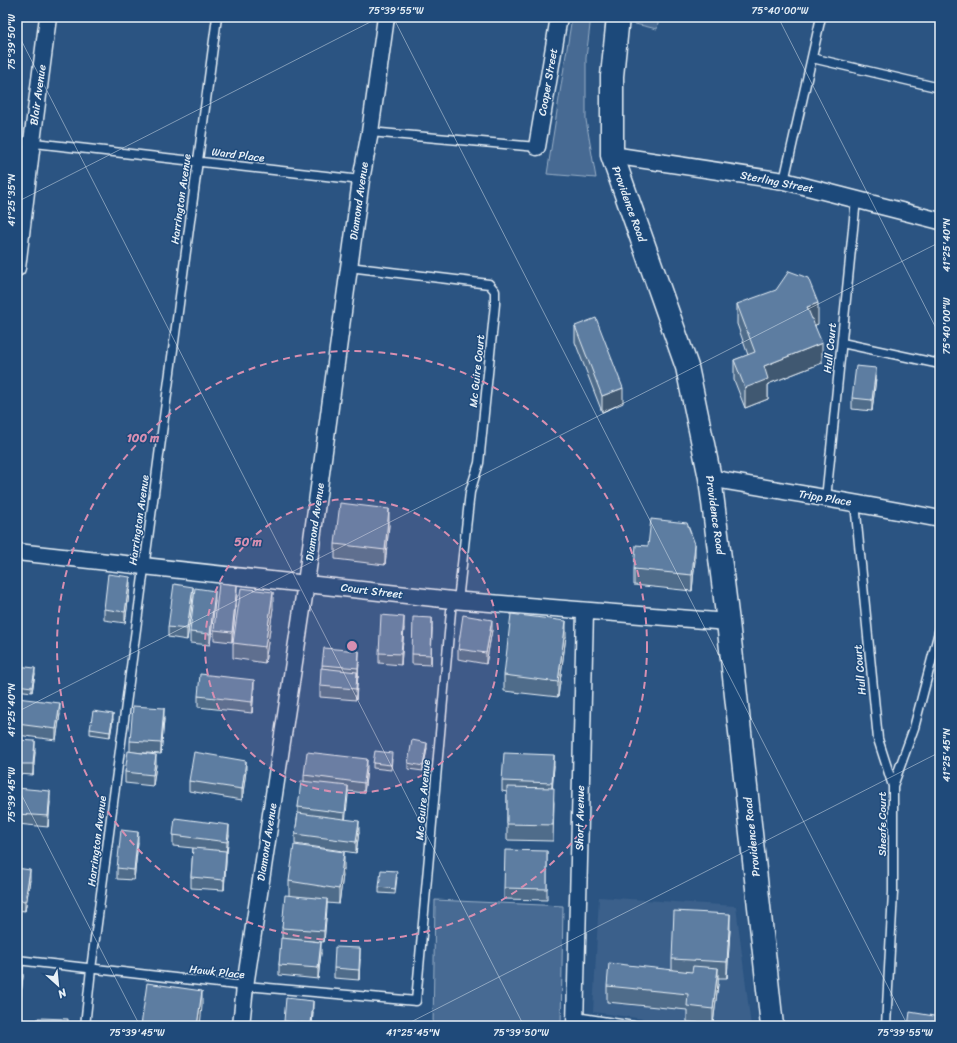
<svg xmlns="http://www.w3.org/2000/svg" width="957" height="1043" font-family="Sriracha,sans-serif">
	<rect width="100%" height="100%" fill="#2b5482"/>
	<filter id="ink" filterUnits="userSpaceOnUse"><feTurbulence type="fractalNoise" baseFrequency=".025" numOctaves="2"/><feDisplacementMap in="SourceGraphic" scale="8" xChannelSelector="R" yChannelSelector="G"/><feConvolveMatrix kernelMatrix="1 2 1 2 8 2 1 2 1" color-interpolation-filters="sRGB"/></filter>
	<g filter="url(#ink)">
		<path fill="#3a608b" d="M599,897l137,9 15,120h-57l-101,-14z"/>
		<path fill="#476b93" stroke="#98aec6" d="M572,17h19l-5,41v62l10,58 -49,-4z
			M632,17h27l-2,12 -26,-6z
			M435,900l128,6 -2,120h-128z"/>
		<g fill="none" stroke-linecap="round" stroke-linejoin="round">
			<g stroke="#e8f1f8" stroke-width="11">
				<path id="service" d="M812,58l128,30
					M370,132l167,15
					M17,141l344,39
					M784,181l37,-164
					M349,267l140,17 6,7v13l-16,159 -9,29 -12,109
					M842,343l98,21
					M826,499l30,-300
					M855,503l23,236 15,47
					M17,960l228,26 171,15 36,-401
					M576,1017l57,9
					M85,1026l6,-57 126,-952
					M886,1026l7,-134v-106l21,-58 26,-100"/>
			</g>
			<g stroke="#e8f1f8" stroke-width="19">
				<path id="minor" d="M537,147l22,-130
					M612,155l172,26 156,40
					M17,268l15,-126 16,-125
					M710,478c77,14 154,26 230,41
					M17,552l435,48 276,22
					M241,1026l4,-40 61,-403 55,-403 9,-48 16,-115
					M575,1026l10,-415"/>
			</g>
			<g stroke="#e8f1f8" stroke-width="25">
				<path id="secondary" d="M618,17l-6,59v79l75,212 23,111 18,144 44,404"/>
			</g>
			<use href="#service" stroke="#1f4a7a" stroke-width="8"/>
			<use href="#minor" stroke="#1f4a7a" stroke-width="16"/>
			<use href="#secondary" stroke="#1f4a7a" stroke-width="22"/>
		</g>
		<path fill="#506c8a" stroke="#e8f1f8" d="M737,304l81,20 -3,1 7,38 -54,21v15l-23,9 -11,-28v-20l14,-5 -11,-31z
			M575,326l48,77 -21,9 -27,-70z
			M876,378l-4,33 -20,-2v-11z
			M389,525l-4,40 -50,-6v-15z
			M695,560l-3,31 -58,-6v-16z
			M130,587l-5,36 -21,-3v-11z
			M237,596l-5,46 -18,-2v-10z
			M193,597l-6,43 -19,-3v-10z
			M215,601l-5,44 -20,-2v-11z
			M273,608l-8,55 -32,-5v-15z
			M404,628l-3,37 -22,-2v-10z
			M432,628l-1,37 -19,-1v-10z
			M492,630l-6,34 -28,-5v-10z
			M566,636l-8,61 -54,-6v-16z
			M359,662l-3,38 -36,-3v-11l2,-18v-3z
			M17,666l18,8 -3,18 -15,-2z
			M254,690l-2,23 -54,-6v-11z
			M17,698l43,16 -4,26 -39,-5z
			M113,719l-3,18 -20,-3v-5z
			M164,719l-3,35 -30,-2 25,13 -3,21 -28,-3v-11l5,-20v-11z
			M17,740l18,12 -2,23 -16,-1z
			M427,748l-4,23 -15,-2v-6z
			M392,759l-1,11 -18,-2v-5z
			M554,766l-2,22 2,15 -1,38 -46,-1v-48l-5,-1v-10z
			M367,770l-3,23 -16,-2 -3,28 14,13 -3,21 -61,-9v-10l3,-21v-6l6,-26v-6z
			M246,771l-4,29 -53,-9v-10z
			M17,788l33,14 -2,25 -31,-3z
			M173,835h56l-3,18v9l-2,28 -33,-2v-11l2,-29 -20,-2z
			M138,842l-4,38 -17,-1v-11z
			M547,851v49l-43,-1v-11z
			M17,868l13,12 -5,31 -8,-1z
			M344,868l-5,36 -12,-1 -3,39 -38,-3 35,14 -3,26 -39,-4v-10l3,-27v-10l7,-32v-15z
			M397,877l-2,17 -16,-1v-6z
			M730,929l-3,49h-9v6l-5,40 -26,-2v-12l-80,-8v-16l65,-16v-11z
			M360,959l-1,21 -25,-2v-10z
			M17,965l6,11 -3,28 -3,-1z
			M313,1012l-1,14h-28v-5z"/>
		<path fill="#415871" stroke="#e8f1f8" d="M818,303v21l-11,4v-21z
			M822,343v20l-54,21v15l-23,9v-20l19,-22z
			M876,368v10l-4,33v-11z
			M623,388v15l-21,9v-16z
			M389,509v16l-4,40v-15z
			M695,544v16l-3,31v-16z
			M130,577v10l-5,36v-11z
			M237,585v11l-5,46v-10z
			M193,587v10l-6,43v-11z
			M215,591v10l-5,44v-11z
			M273,592v16l-8,55v-16z
			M404,617v11l-3,37v-11z
			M432,618v10l-1,37v-10z
			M492,620v10l-6,34v-11z
			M566,621v15l-8,61v-15z
			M359,651v11l-1,16v-10z
			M35,668v6l-3,18v-5z
			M357,672v10l-1,18v-11z
			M254,680v10l-2,23v-11z
			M60,703v11l-4,26v-11z
			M164,708v11l-3,35v-11z
			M113,714v5l-3,18v-5z
			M35,741v11l-2,23v-11z
			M427,743v5l-4,23v-5z
			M156,755v10l-3,21v-11z
			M554,755v11l-2,28v-11z
			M367,759v11l-3,23v-10z
			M246,761v10l-4,29v-11z
			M348,786v10l-3,27v-10z
			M50,791v11l-2,25v-11z
			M359,821v11l-3,21v-11z
			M229,825v10l-2,18v-11z
			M138,832v10l-4,38v-10z
			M226,851v11l-2,28v-10z
			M344,852v16l-5,36v-15z
			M30,870v10l-5,31v-10z
			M327,899v10l-3,33v-11z
			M730,914v15l-3,49v-16z
			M321,942v11l-3,26v-11z
			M360,948v11l-1,21v-10z
			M23,966v10l-3,28v-11z
			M718,968v16l-5,40v-15z
			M202,991v15l-2,20h-3z
			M313,1001v11l-1,14h-1z"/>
		<path fill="#5d7da1" stroke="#e8f1f8" d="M789,271l19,7 10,25 -11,4 15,36 -58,23 4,13 -23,9 -11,-28 21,-8 -18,-48 39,-14z
			M596,318l27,70 -21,8 -27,-70z
			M856,366l20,2 -4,32 -20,-2z
			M340,503l49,6 -4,41 -50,-6z
			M651,519l36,4 8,21 -3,31 -58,-6 2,-24 12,1z
			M108,574l22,3 -5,35 -21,-3z
			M219,583l18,2 -5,47 -18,-2z
			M174,584l19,3 -6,42 -19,-2z
			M195,588l20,3 -5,43 -20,-2z
			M241,588l32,4 -8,55 -32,-4z
			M511,614l55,7 -8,61 -54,-7z
			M381,615l23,2 -3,37 -22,-1z
			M463,615l29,5 -6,33 -28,-4z
			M413,617l19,1 -1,37 -19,-1z
			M324,648l35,3 -1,17 -36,-3z
			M17,666l18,2 -3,19 -15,-2z
			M321,668l36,4 -1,17 -36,-3z
			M200,674l54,6 -2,22 -54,-6z
			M17,698l43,5 -4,26 -39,-5z
			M133,706l31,2 -3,35 -31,-2z
			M93,711l20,3 -3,18 -20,-3z
			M17,740l18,1 -2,23h-16z
			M412,740l15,3 -4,23 -15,-3z
			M128,751l28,4 -3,20 -28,-3z
			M375,751l17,2 -1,12 -18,-2z
			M194,752l52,9 -4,28 -53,-8z
			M307,752l60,7 -3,24 -60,-8z
			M504,753l50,2 -2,28 -50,-2z
			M301,781l47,5 -3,27 -47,-6z
			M507,787l47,1 -1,37 -46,-1z
			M17,788l33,3 -2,25 -31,-2z
			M298,813l61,8 -3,21 -61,-8z
			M175,818l54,7 -2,17 -54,-7z
			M121,830l17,2 -4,38 -17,-2z
			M294,845l50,7 -5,37 -50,-8z
			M193,848l33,3 -2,29 -33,-3z
			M505,850l42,1v38l-43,-1z
			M17,868l13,2 -5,31 -8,-1z
			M381,870l16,1 -2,18 -16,-2z
			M285,895l42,4 -3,32 -42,-3z
			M674,911l56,3 -3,48 -55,-3z
			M281,938l40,4 -3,26 -39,-3z
			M335,947l25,1 -1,22 -25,-2z
			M609,963l83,9 1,-6 25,2 -5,41 -26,-3 1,-12 -81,-8z
			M17,965l6,1 -3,27h-3z
			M147,983l55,8 -5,35h-56z
			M286,998l27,3 -2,23 -27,-3z
			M910,1012l30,5v9h-32z
			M38,1018l30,1v7h-30z"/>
	</g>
	<path fill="none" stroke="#e8f1f8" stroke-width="1" stroke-opacity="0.45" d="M393,17l515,1009M778,17l162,319M17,32l507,994M17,202l363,-185M17,712l923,-470M17,786l123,240M403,1026l537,-274"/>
	<circle cx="352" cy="646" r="147" fill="#d78fb1" fill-opacity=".12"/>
	<g fill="none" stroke="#d78fb1" stroke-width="2" stroke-dasharray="7 5">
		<circle cx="352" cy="646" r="147"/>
		<circle cx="352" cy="646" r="295"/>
	</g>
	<g text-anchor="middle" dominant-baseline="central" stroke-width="3" stroke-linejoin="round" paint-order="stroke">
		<g font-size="11" fill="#e8f1f8" stroke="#1f4a7a">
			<text transform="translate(548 82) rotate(-80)">Cooper Street</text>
			<text transform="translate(38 95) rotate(-82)">Blair Avenue</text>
			<text transform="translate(238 155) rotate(7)">Ward Place</text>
			<text transform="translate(777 182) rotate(11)">Sterling Street</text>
			<text transform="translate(181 199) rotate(-82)">Harrington Avenue</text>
			<text transform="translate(359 201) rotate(-82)">Diamond Avenue</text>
			<text transform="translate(629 204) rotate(70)">Providence Road</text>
			<text transform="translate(830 348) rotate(-84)">Hull Court</text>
			<text transform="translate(477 371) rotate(-84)">Mc Guire Court</text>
			<text transform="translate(825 498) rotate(9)">Tripp Place</text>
			<text transform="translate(715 515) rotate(82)">Providence Road</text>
			<text transform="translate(139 520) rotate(-82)">Harrington Avenue</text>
			<text transform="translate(315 522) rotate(-82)">Diamond Avenue</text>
			<text transform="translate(372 591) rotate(7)">Court Street</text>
			<text transform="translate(860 670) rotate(-95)">Hull Court</text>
			<text transform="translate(423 800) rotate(-85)">Mc Guire Avenue</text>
			<text transform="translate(580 818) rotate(-89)">Short Avenue</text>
			<text transform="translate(882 824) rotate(-90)">Sheafe Court</text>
			<text transform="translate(752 837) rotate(-96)">Providence Road</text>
			<text transform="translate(97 841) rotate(-83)">Harrington Avenue</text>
			<text transform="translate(267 842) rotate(-81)">Diamond Avenue</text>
			<text transform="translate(217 972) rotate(6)">Hawk Place</text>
		</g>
	</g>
	<circle cx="352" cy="646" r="6" fill="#d78fb1" stroke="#1f4a7a" stroke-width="2"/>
	<g font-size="12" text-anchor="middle" font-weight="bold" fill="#d78fb1" stroke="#1f4a7a" stroke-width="3" stroke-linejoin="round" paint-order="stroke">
		<text x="143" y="442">100 m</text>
		<text x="248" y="546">50 m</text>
	</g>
	<rect width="957" height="1043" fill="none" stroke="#1f4a7a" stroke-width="44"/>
	<g transform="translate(58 985) rotate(153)" stroke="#1f4a7a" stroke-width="3" paint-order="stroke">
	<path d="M0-3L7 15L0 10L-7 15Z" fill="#e8f1f8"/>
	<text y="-6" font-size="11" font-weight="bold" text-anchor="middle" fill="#e8f1f8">N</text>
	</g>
	<rect x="22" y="22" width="913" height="999" fill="none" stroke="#e8f1f8" stroke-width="1.5"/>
	<g font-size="10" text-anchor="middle" fill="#e8f1f8">
		<text x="396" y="14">75°39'55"W</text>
		<text x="780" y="14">75°40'00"W</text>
		<text transform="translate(11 42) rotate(-90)" y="4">75°39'50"W</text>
		<text transform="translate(11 200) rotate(-90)" y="4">41°25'35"N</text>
		<text transform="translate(946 245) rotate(-90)" y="4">41°25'40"N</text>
		<text transform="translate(946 326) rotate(-90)" y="4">75°40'00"W</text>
		<text transform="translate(11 710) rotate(-90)" y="4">41°25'40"N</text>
		<text transform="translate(946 755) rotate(-90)" y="4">41°25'45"N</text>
		<text transform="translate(11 795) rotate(-90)" y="4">75°39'45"W</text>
		<text x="137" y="1036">75°39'45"W</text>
		<text x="413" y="1036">41°25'45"N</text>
		<text x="521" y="1036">75°39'50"W</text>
		<text x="905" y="1036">75°39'55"W</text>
	</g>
</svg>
